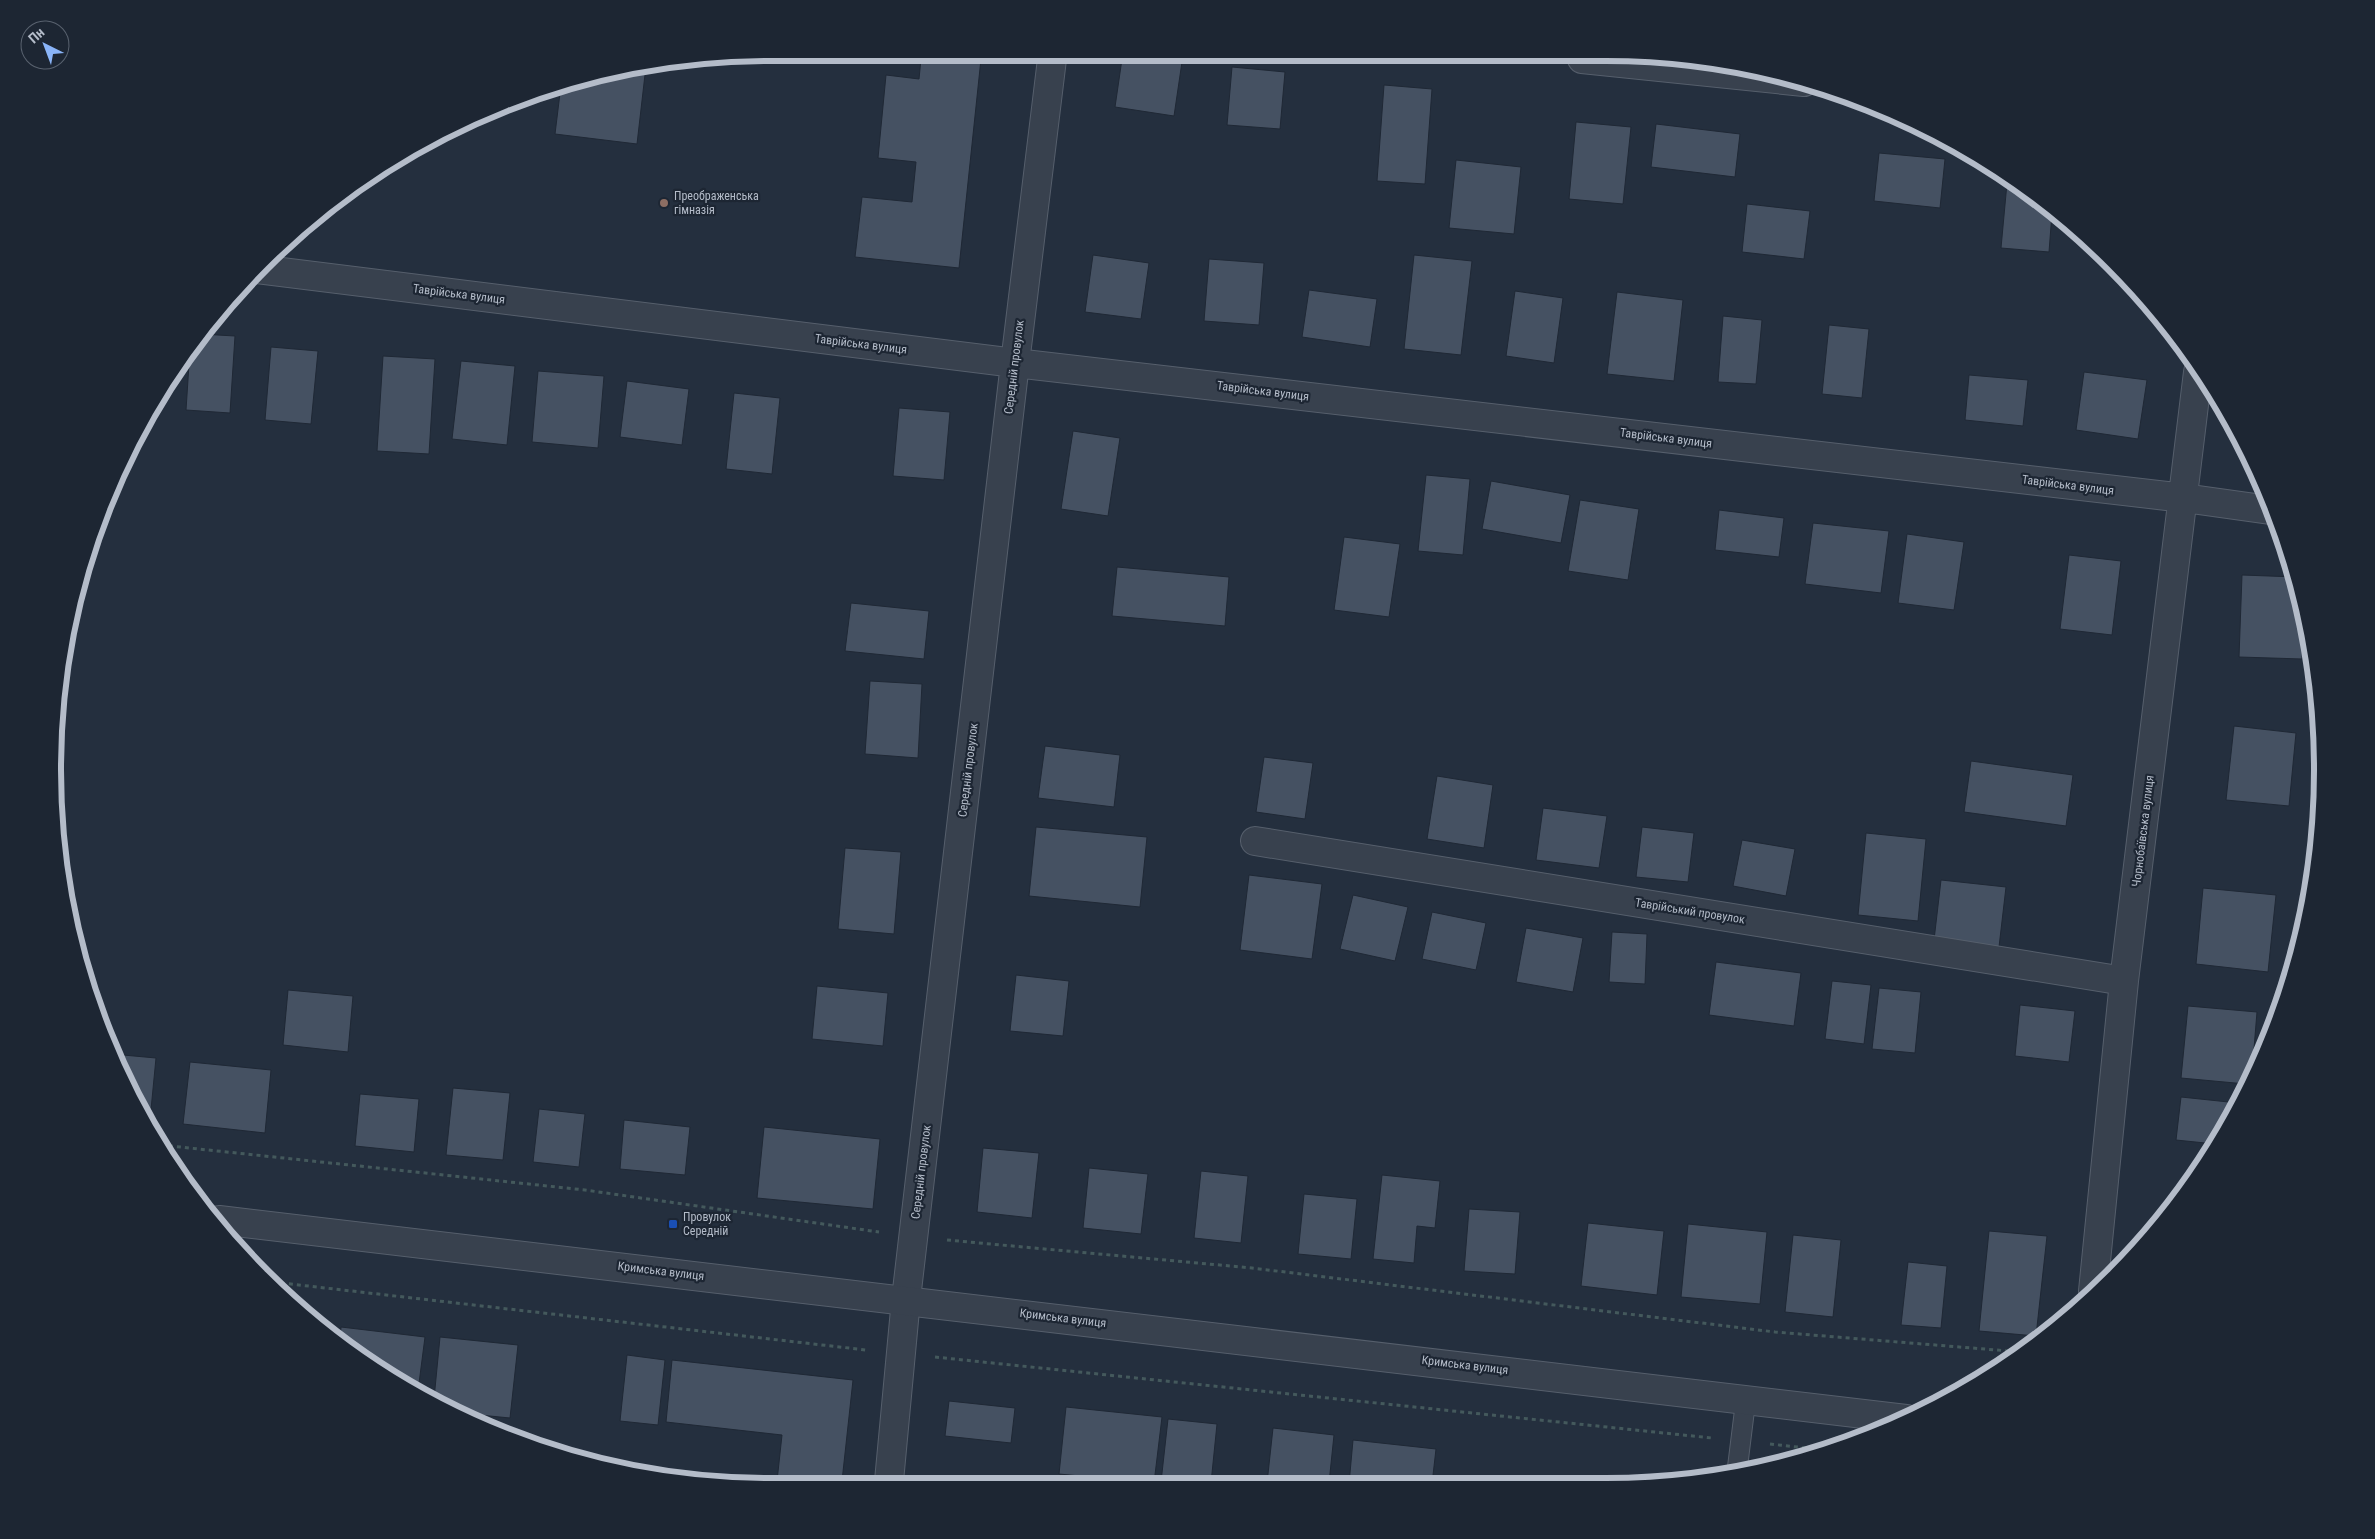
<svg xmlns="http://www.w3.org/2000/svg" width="2375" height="1539" font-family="'Roboto Condensed',sans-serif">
	<rect width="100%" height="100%" fill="#242f3e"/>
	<path fill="#455162" stroke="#1f2835" d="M921,59h60l-22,209 -104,-11 7,-60 50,5 4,-40 -38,-4 8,-83 33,4z
		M1122,59h37l23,3 -8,54 -59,-9z
		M646,66l-9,78 -82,-10 6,-49z
		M1232,67l53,5 -5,57 -53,-4z
		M1384,85l48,4 -7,95 -48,-3z
		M1576,122l55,5 -8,77 -54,-5z
		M1656,124l84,10 -5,43 -84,-10z
		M1879,153l66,6 -5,49 -66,-7z
		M1456,160l65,7 -7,67 -65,-6z
		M2007,183l45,30 -3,39 -48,-4z
		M1747,204l63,7 -6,48 -62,-7z
		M1093,255l56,8 -8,56 -56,-7z
		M1414,255l58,6 -11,94 -57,-6z
		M1209,259l55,4 -5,62 -55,-4z
		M1309,290l68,9 -7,48 -68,-10z
		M1515,291l48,7 -9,65 -48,-7z
		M1617,292l66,8 -9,81 -67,-7z
		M1723,316l39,4 -6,64 -38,-2z
		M1829,325l40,4 -7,69 -40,-4z
		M200,334l35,2 -5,77 -44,-3 4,-61z
		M271,347l47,4 -7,73 -46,-4z
		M383,356l52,3 -6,95 -52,-3z
		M461,361l54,5 -8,79 -55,-6z
		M538,371l66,5 -6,72 -66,-6z
		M2084,372l63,8 -9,59 -62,-9z
		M1969,375l59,5 -5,46 -58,-6z
		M627,381l62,8 -7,56 -62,-8z
		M734,393l46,5 -8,76 -46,-5z
		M899,408l51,4 -6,68 -51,-4z
		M1073,431l47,7 -12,78 -47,-7z
		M1426,475l44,4 -7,76 -45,-4z
		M1491,481l79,14 -9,48 -79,-14z
		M1580,500l59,9 -11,71 -60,-9z
		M1719,510l65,8 -5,39 -64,-7z
		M1813,523l76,8 -8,62 -76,-9z
		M1907,534l57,8 -10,68 -56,-7z
		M1344,537l56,7 -11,73 -55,-7z
		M2069,555l52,6 -9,74 -52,-6z
		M1117,567l112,10 -4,49 -113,-10z
		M2242,575l54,2 8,41 -2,41 -63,-2z
		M851,603l78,8 -5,48 -79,-8z
		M870,681l52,3 -4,74 -53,-4z
		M2234,726l62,7 -7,73 -63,-6z
		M1045,746l75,9 -6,52 -76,-9z
		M1264,757l49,6 -8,56 -49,-7z
		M1971,761l102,14 -7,51 -102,-14z
		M1437,776l56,9 -9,63 -57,-9z
		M1543,808l64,8 -8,52 -63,-8z
		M1036,827l111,10 -7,70 -111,-11z
		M1642,827l52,6 -6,49 -52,-5z
		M1866,833l60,6 -8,82 -60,-6z
		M1742,840l53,9 -9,47 -53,-10z
		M845,848l56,4 -7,82 -56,-5z
		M1249,875l73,9 -10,75 -72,-9z
		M1941,880l65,7 -7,60 -65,-7z
		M2203,888l73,7 -8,77 -72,-8z
		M1353,895l55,12 -13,54 -55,-12z
		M1432,912l54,11 -10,47 -54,-11z
		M1526,928l57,10 -10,54 -57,-10z
		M1612,932l35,2 -2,50 -36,-2z
		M1716,962l85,11 -7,53 -85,-11z
		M1016,975l53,6 -6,55 -53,-5z
		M1832,981l39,4 -7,59 -39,-5z
		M817,986l71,7 -5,53 -71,-7z
		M1879,988l42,4 -6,61 -43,-4z
		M288,990l65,6 -5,56 -65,-7z
		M2020,1005l55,6 -6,51 -54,-6z
		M2188,1006l69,6 -5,61 -6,11 -65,-6z
		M112,1054l44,4 -6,62h-2z
		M190,1062l81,8 -6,63 -82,-9z
		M453,1088l57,5 -7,67 -57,-5z
		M360,1094l59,5 -5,53 -59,-6z
		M2181,1097l57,6 -11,25 -12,16 -39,-4z
		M539,1109l46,5 -6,53 -46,-5z
		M624,1120l66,7 -5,48 -65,-6z
		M764,1127l116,12 -7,70 -116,-11z
		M983,1148l56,5 -7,65 -55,-6z
		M1089,1168l59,6 -7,60 -58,-6z
		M1201,1171l47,5 -7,67 -47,-5z
		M1382,1175l58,6 -5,47 -18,-2 -3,37 -41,-4z
		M1304,1194l53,5 -6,60 -53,-5z
		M1469,1209l51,3 -5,62 -51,-3z
		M1588,1223l76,8 -7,64 -76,-9z
		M1688,1224l79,8 -7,72 -79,-7z
		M1989,1231l58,5 -11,100 -57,-5z
		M1793,1235l48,5 -8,77 -48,-5z
		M1908,1262l39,4 -6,62 -40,-3z
		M341,1327l84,10 -7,54 -47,-25 -31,-24z
		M440,1337l78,8 -8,73 -51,-5 -25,-14z
		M627,1355l38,5 -7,65 -38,-4z
		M672,1360l181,20 -11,101h-65l5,-46 -116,-13z
		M949,1401l66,7 -4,35 -66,-7z
		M1066,1407l96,10 -8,66 -95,-9z
		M1168,1419l49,5 -6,59 -50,-1z
		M1273,1428l61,7 -5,48h-62z
		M1353,1440l83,9 -4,35h-83z
		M1667,1472l42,4 -43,7z"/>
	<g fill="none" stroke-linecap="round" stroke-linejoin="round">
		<g stroke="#565f6c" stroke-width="21">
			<path id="service" d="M1737,1471l9,-73"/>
		</g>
		<g stroke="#565f6c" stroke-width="30">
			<path id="minor" d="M1582,59l222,23
				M257,269l758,94 1169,135 86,12
				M1255,841l869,140
				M2093,1291l31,-310 74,-609
				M889,1481l17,-182 109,-936 37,-304"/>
		</g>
		<g stroke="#565f6c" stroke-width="30">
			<path id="tertiary" d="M219,1220l1687,199"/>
		</g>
		<path stroke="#44595c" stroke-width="3" stroke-dasharray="4 4" stroke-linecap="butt" d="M161,1145l424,45 294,42
			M947,1240l305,28 523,64 246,20
			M273,1282l593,68
			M935,1357l777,81
			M1770,1444l54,6"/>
		<use href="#service" stroke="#38414e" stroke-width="19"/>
		<use href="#minor" stroke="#38414e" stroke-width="28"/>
		<use href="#tertiary" stroke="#38414e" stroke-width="28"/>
	</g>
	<circle fill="#8d6e63" stroke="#1d2633" stroke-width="2" cx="664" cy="203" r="5"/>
	<rect fill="#1a4fb4" stroke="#1d2633" stroke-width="2" x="668" y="1219" width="10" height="10" rx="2.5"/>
	<g text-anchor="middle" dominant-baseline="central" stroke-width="4.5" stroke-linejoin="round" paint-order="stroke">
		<g font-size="12" fill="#b4bcc9" stroke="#1d2633" text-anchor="start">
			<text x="674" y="196">Преображенська<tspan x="674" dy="14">гімназія</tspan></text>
			<text x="683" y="1217">Провулок<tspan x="683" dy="14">Середній</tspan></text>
		</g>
		<g font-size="12" fill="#b4bcc9" stroke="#1d2633">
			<text transform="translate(459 294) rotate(7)">Таврійська вулиця</text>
			<text transform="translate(861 344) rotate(7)">Таврійська вулиця</text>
			<text transform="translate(1014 367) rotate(-83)">Середній провулок</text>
			<text transform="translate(1263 391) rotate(7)">Таврійська вулиця</text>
			<text transform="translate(1666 438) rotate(7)">Таврійська вулиця</text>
			<text transform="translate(2068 485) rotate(7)">Таврійська вулиця</text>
			<text transform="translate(968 770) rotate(-83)">Середній провулок</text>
			<text transform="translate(2143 831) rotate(-83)">Чорнобаївська вулиця</text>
			<text transform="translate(1690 911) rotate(9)">Таврійський провулок</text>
			<text transform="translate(921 1172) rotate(-83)">Середній провулок</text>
			<text transform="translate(661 1271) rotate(7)">Кримська вулиця</text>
			<text transform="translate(1063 1318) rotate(7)">Кримська вулиця</text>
			<text transform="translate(1465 1365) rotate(7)">Кримська вулиця</text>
		</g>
	</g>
	<path d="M0 0H2375V1539H0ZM769 61H1606A708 708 0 0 1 2314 769V770A708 708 0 0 1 1606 1478H769A708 708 0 0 1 61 770V769A708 708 0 0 1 769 61Z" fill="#1d2633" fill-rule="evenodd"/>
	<path fill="none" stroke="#b4bcc9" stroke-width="6" d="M769 61H1606A708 708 0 0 1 2314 769V770A708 708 0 0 1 1606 1478H769A708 708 0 0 1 61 770V769A708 708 0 0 1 769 61Z"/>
	<g transform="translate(45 45) rotate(318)"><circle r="24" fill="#1d2633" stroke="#59626f"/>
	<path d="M0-4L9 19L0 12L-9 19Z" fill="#8ab4f8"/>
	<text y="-8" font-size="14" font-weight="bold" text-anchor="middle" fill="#b4bcc9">Пн</text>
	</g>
</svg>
